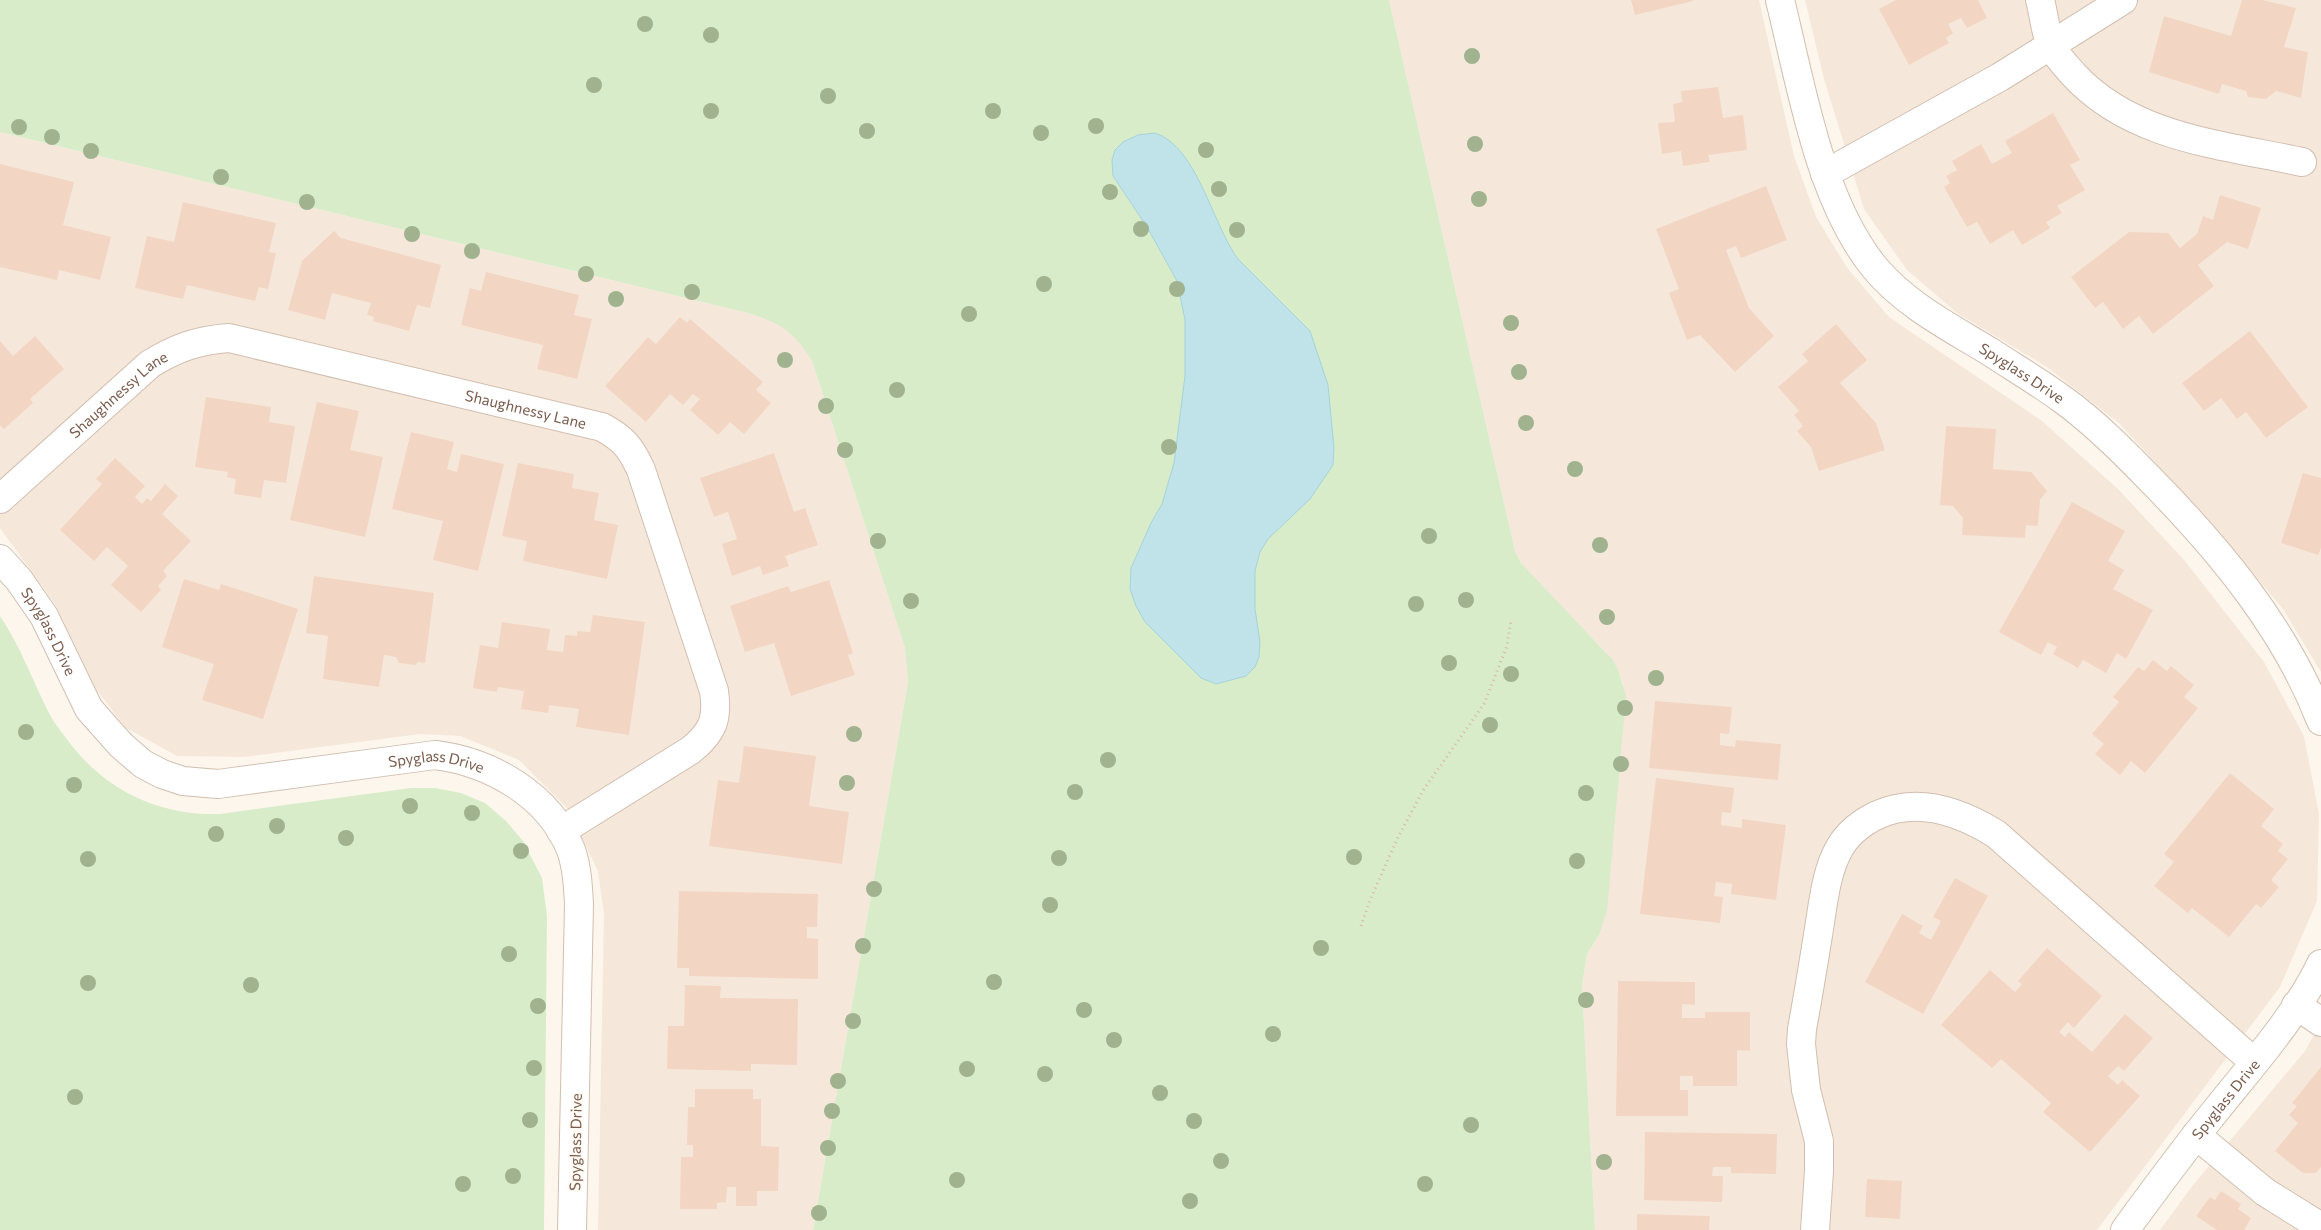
<svg xmlns="http://www.w3.org/2000/svg" width="2321" height="1230" font-family="Commissioner,sans-serif">
	<rect width="100%" height="100%" fill="#fdf6ec"/>
	<path fill="#f5e8da" d="M1389,0h370l35,156 22,61 32,52 41,48 153,104 76,68 67,72 79,101 40,74 15,78 -2,87 -37,86 -183,243h-502l-13,-244 5,-32 12,-19 24,-251 -4,-12 -13,-20 -66,-67 -19,-22 -6,-12z
		M1805,0h516v672l-38,-63 -76,-90 -87,-95 -73,-57 -90,-54 -50,-43 -43,-61 -40,-130z
		M0,132l748,181 22,7 18,9 13,13 11,19 93,287 3,34 -95,548h-215l6,-316 -6,-43 -31,-63 -48,-48 -59,-24 -40,-2 -176,23 -67,-1 -51,-28 -30,-39 -41,-85 -55,-76z
		M2321,1022v208h-161l33,-45 112,-134z"/>
	<path fill="#d8ecc9" d="M0,0h1389l126,551 6,12 92,97 6,12 7,24 -19,215 -8,24 -12,19 -5,32 13,244h-782l95,-548 -3,-34 -93,-287c-18,-30 -32,-38 -64,-48l-748,-181z
		M0,616c21,31 33,66 50,99 6,11 15,21 22,31 37,46 89,70 148,68l191,-26h24l26,5 24,10 21,18 17,20 19,37 5,38 -3,314h-544z"/>
	<path fill="#bfe3e8" stroke="#a5d3da" d="M1155,133c42,13 58,93 83,126l72,72 18,54 6,63 -1,17 -23,34 -42,40 -8,13 -5,19v38l5,33 -1,15 -4,10 -9,9 -30,8 -15,-6 -56,-56 -9,-16 -6,-17 1,-21 20,-45 11,-19 12,-41 11,-87v-56l-8,-39 -30,-54 -34,-51 -1,-16 3,-10 8,-8 15,-7z"/>
	<path fill="#f3d5c3" d="M1631,0h62v1l-58,14z
		M1896,0h82l9,18 -20,10 -6,-10 -13,6 5,9 -7,5 3,5 -40,22 -30,-56z
		M2242,0h20l34,8 -12,39 24,5 -7,46 -25,-7 -10,8 -18,-2 -2,-6 -24,-7 -3,10 -70,-22 15,-56 67,20z
		M1718,87l5,31 20,-3 4,35 -39,5 2,7 -27,4 -2,-15 -19,3 -4,-31 17,-1 -2,-18 9,-2 -1,-11z
		M2053,113l27,47 -10,5 15,25 -28,16 5,7 -16,9 4,6 -28,17 -9,-15 -23,14 -13,-22 -10,5 -23,-40 6,-4 -4,-7 11,-6 -5,-9 29,-17 11,20 20,-11 -7,-12z
		M0,164l74,18 -11,43 48,12 -11,43 -41,-10 -2,10 -57,-13z
		M1766,186l21,54 -46,18 -5,-12 -10,4 23,58 25,28 -39,36 -35,-37 -13,5 -18,-47 10,-4 -23,-60z
		M2220,195l41,13 -13,41 -21,-7 -29,23 16,21 -61,48 -14,-18 -16,13 -20,-27 -8,6 -24,-31 58,-45 39,1 12,15 17,-14 6,-18 10,4z
		M183,202l93,21 -7,29 7,1 -8,36 -9,-2 -4,14 -68,-16 -4,14 -48,-11 12,-52 27,6z
		M334,231l7,7 100,27 -11,43 -13,-3 -8,26 -36,-10 1,-4 -7,-2 4,-12 -39,-10 -7,27 -37,-10 14,-49z
		M486,272l93,23 -5,20 18,4 -15,60 -40,-10 6,-24 -82,-20 9,-37 11,3z
		M680,317l7,6 3,-4 73,63 -7,8 15,13 -27,31 -14,-12 -12,13 -28,-25 10,-11 -7,-5 -10,11 -13,-11 -24,28 -41,-36 43,-49 8,7z
		M1836,324l31,36 -27,23 36,40 9,27 -66,21 -8,-24 -14,-16 6,-5 -9,-11 5,-4 -21,-24 30,-26 -6,-7z
		M2250,331l58,76 -42,31 -20,-26 -9,7 -16,-21 -17,13 -22,-28z
		M35,336l29,33 -34,30 3,4 -29,26 -4,-4v-84l13,15z
		M206,397l65,10 -2,15 26,4 -9,57 -22,-3 -3,18 -27,-4 2,-15 -9,-2 1,-5 -33,-5z
		M317,402l42,9 -9,39 33,7 -18,80 -75,-17z
		M1946,426l50,3 -3,40 38,3 16,19 -7,9 -2,26 -12,-1 -1,13 -63,-3 1,-17 -10,-12 -13,-1z
		M411,432l43,10 -7,27 10,3 4,-18 43,10 -26,107 -45,-11 10,-39 -51,-12z
		M774,453l20,59 11,-4 13,37 -33,11 4,10 -26,9 -3,-9 -28,10 -10,-32 15,-5 -9,-27 -14,5 -14,-39z
		M115,458l30,28 -10,11 7,7 5,-6 4,3 14,-17 13,12 -16,18 29,27 -28,30 4,5 -9,10 3,4 -20,22 -30,-27 17,-19 -21,-19 -13,14 -34,-31 42,-46 -6,-5z
		M518,463l56,11 -2,14 27,5 -5,27 24,5 -11,54 -84,-18 4,-20 -25,-5z
		M2303,473l18,5v70l-3,7 -37,-12z
		M2072,502l53,29 -17,30 16,9 -11,19 40,21 -27,49 -9,-6 -11,20 -23,-13 -5,8 -25,-14 4,-7 -9,-5 -7,13 -42,-23z
		M314,576l120,17 -9,70 -7,-1 -3,3 -16,-2 -3,-6 -12,-2 -5,32 -56,-8 5,-43 -22,-3z
		M184,579l35,11 2,-6 77,25 -35,110 -61,-19 12,-36 -52,-17z
		M829,580l24,73 -5,2 7,20 -64,21 -17,-53 -29,9 -15,-46 58,-20 3,6z
		M593,615l52,7 -16,113 -53,-8 3,-18 -30,-4 -1,8 -27,-4 3,-18 -26,-4 -1,5 -24,-4 7,-43 18,3 4,-26 48,7 -3,21 16,2 2,-17 12,1v-5l13,1z
		M2153,660l14,11 4,-5 23,19 -10,12 14,11 -53,65 -14,-12 -11,14 -25,-21 9,-10 -12,-10 27,-32 -6,-5 25,-30 6,4z
		M1655,701l77,6 -3,27 -9,-1v12l15,2 1,-7 45,4 -3,36 -129,-12z
		M744,746l72,10 -7,50 40,6 -7,52 -133,-18 9,-66 21,3z
		M2230,773l44,36 -13,17 22,18 -5,7 10,8 -17,21 8,7 -18,21 -5,-4 -27,33 -37,-29 -4,5 -34,-27 20,-24 -10,-8z
		M1656,778l78,10 -3,25 -9,-1 -1,13 21,3v-9l44,6 -10,75 -45,-6 1,-10 -16,-2 -2,14 9,1 -3,26 -80,-9z
		M1955,878l33,18 -65,118 -58,-32 37,-68 21,12 -4,7 12,7 10,-19 -8,-4z
		M679,891l139,3 -1,33h-10v11l11,1v40l-129,-3v-8h-12z
		M2047,948l55,48 -28,32 -6,-6 -9,10 6,5 4,-5 23,20 33,-38 28,24 -29,33 -6,-5 -10,10 10,9 4,-5 18,16 -50,56 -47,-40 8,-9 -50,-44 -9,9 -51,-43 49,-55 25,22 7,-8 -4,-3z
		M1618,981l77,1v23l-13,-1v14h23v-6h45v39l-13,-1v36h-44v-10h-13v14h8v26h-72z
		M685,985l36,1 -1,12 78,1 -1,66 -46,-1v7l-84,-2 1,-43h16z
		M2321,1067v100l-5,6h-13l-28,-22 23,-28 -9,-8 8,-9 -5,-3z
		M695,1089h58v10h8v47l18,1 -1,44h-21v15h-21v-19h-9l-1,15 -9,1v6h-37l1,-52h12v-12h-6l1,-38h7z
		M1645,1132l132,2 -1,40 -45,-1v-6h-18l-1,9h11l-1,26 -78,-2z
		M1867,1179l35,2 -2,38 -35,-2z
		M2221,1191l20,13 -3,5 13,9 -7,12h-27l-21,-14 14,-19 5,3z
		M1637,1214l73,2 -1,14h-72z"/>
	<g fill="none" stroke-linecap="round" stroke-linejoin="round">
		<g stroke="#d1beb0" stroke-width="30">
			<g id="street">
				<path id="s1" d="M1780,0c21,84 39,200 95,268 32,38 75,59 117,85 23,15 48,30 70,46 32,23 60,51 87,79 70,71 136,150 172,243"/>
				<path d="M2040,0c4,14 5,32 11,45 5,11 15,21 23,30 58,63 149,70 228,87"/>
				<path d="M1825,174l175,-97 123,-77"/>
				<path id="s2" d="M0,499l150,-135c26,-16 48,-24 79,-26l373,89c22,12 29,21 39,43l73,221c4,28 -1,41 -23,59l-130,81"/>
				<path id="s3" d="M0,559l19,21 25,36 45,93 32,36 22,19 19,10 21,7 35,3 217,-29c56,7 114,40 136,95 6,17 7,36 8,54l-7,326"/>
				<path d="M2296,1005l25,17"/>
				<path d="M2196,1135l69,57 56,35"/>
				<path d="M1815,1230l4,-59v-30l-13,-51 -5,-46 1,-15c6,-32 11,-63 16,-94 5,-29 7,-62 22,-88 12,-20 34,-33 55,-38 35,-8 72,7 101,25l258,228"/>
				<path id="s4" d="M2125,1230c30,-41 60,-82 92,-121 36,-45 79,-93 104,-145"/>
			</g>
		</g>
		<path stroke="#d9b8a5" stroke-width="3" stroke-dasharray="1 4" stroke-linecap="butt" d="M1361,926l9,-26 28,-63 26,-48 60,-85 23,-58 4,-26"/>
		<use href="#street" stroke="#fff" stroke-width="28"/>
	</g>
	<g fill="#a0b28e">
		<circle cx="645" cy="24" r="8"/>
		<circle cx="711" cy="35" r="8"/>
		<circle cx="1472" cy="56" r="8"/>
		<circle cx="594" cy="85" r="8"/>
		<circle cx="828" cy="96" r="8"/>
		<circle cx="711" cy="111" r="8"/>
		<circle cx="993" cy="111" r="8"/>
		<circle cx="1096" cy="126" r="8"/>
		<circle cx="19" cy="127" r="8"/>
		<circle cx="867" cy="131" r="8"/>
		<circle cx="1041" cy="133" r="8"/>
		<circle cx="52" cy="137" r="8"/>
		<circle cx="1475" cy="144" r="8"/>
		<circle cx="1206" cy="150" r="8"/>
		<circle cx="91" cy="151" r="8"/>
		<circle cx="221" cy="177" r="8"/>
		<circle cx="1219" cy="189" r="8"/>
		<circle cx="1110" cy="192" r="8"/>
		<circle cx="1479" cy="199" r="8"/>
		<circle cx="307" cy="202" r="8"/>
		<circle cx="1141" cy="229" r="8"/>
		<circle cx="1237" cy="230" r="8"/>
		<circle cx="412" cy="234" r="8"/>
		<circle cx="472" cy="251" r="8"/>
		<circle cx="586" cy="274" r="8"/>
		<circle cx="1044" cy="284" r="8"/>
		<circle cx="1177" cy="289" r="8"/>
		<circle cx="692" cy="292" r="8"/>
		<circle cx="616" cy="299" r="8"/>
		<circle cx="969" cy="314" r="8"/>
		<circle cx="1511" cy="323" r="8"/>
		<circle cx="785" cy="360" r="8"/>
		<circle cx="1519" cy="372" r="8"/>
		<circle cx="897" cy="390" r="8"/>
		<circle cx="826" cy="406" r="8"/>
		<circle cx="1526" cy="423" r="8"/>
		<circle cx="1169" cy="447" r="8"/>
		<circle cx="845" cy="450" r="8"/>
		<circle cx="1575" cy="469" r="8"/>
		<circle cx="1429" cy="536" r="8"/>
		<circle cx="878" cy="541" r="8"/>
		<circle cx="1600" cy="545" r="8"/>
		<circle cx="1466" cy="600" r="8"/>
		<circle cx="911" cy="601" r="8"/>
		<circle cx="1416" cy="604" r="8"/>
		<circle cx="1607" cy="617" r="8"/>
		<circle cx="1449" cy="663" r="8"/>
		<circle cx="1511" cy="674" r="8"/>
		<circle cx="1656" cy="678" r="8"/>
		<circle cx="1625" cy="708" r="8"/>
		<circle cx="1490" cy="725" r="8"/>
		<circle cx="26" cy="732" r="8"/>
		<circle cx="854" cy="734" r="8"/>
		<circle cx="1108" cy="760" r="8"/>
		<circle cx="1621" cy="764" r="8"/>
		<circle cx="847" cy="783" r="8"/>
		<circle cx="74" cy="785" r="8"/>
		<circle cx="1075" cy="792" r="8"/>
		<circle cx="1586" cy="793" r="8"/>
		<circle cx="410" cy="806" r="8"/>
		<circle cx="472" cy="813" r="8"/>
		<circle cx="277" cy="826" r="8"/>
		<circle cx="216" cy="834" r="8"/>
		<circle cx="346" cy="838" r="8"/>
		<circle cx="521" cy="851" r="8"/>
		<circle cx="1354" cy="857" r="8"/>
		<circle cx="1059" cy="858" r="8"/>
		<circle cx="88" cy="859" r="8"/>
		<circle cx="1577" cy="861" r="8"/>
		<circle cx="874" cy="889" r="8"/>
		<circle cx="1050" cy="905" r="8"/>
		<circle cx="863" cy="946" r="8"/>
		<circle cx="1321" cy="948" r="8"/>
		<circle cx="509" cy="954" r="8"/>
		<circle cx="994" cy="982" r="8"/>
		<circle cx="88" cy="983" r="8"/>
		<circle cx="251" cy="985" r="8"/>
		<circle cx="1586" cy="1000" r="8"/>
		<circle cx="538" cy="1006" r="8"/>
		<circle cx="1084" cy="1010" r="8"/>
		<circle cx="853" cy="1021" r="8"/>
		<circle cx="1273" cy="1034" r="8"/>
		<circle cx="1114" cy="1040" r="8"/>
		<circle cx="534" cy="1068" r="8"/>
		<circle cx="967" cy="1069" r="8"/>
		<circle cx="1045" cy="1074" r="8"/>
		<circle cx="838" cy="1081" r="8"/>
		<circle cx="1160" cy="1093" r="8"/>
		<circle cx="75" cy="1097" r="8"/>
		<circle cx="832" cy="1111" r="8"/>
		<circle cx="530" cy="1120" r="8"/>
		<circle cx="1194" cy="1121" r="8"/>
		<circle cx="1471" cy="1125" r="8"/>
		<circle cx="828" cy="1148" r="8"/>
		<circle cx="1221" cy="1161" r="8"/>
		<circle cx="1604" cy="1162" r="8"/>
		<circle cx="513" cy="1176" r="8"/>
		<circle cx="957" cy="1180" r="8"/>
		<circle cx="463" cy="1184" r="8"/>
		<circle cx="1425" cy="1184" r="8"/>
		<circle cx="1190" cy="1201" r="8"/>
		<circle cx="819" cy="1213" r="8"/>
	</g>
	<g text-anchor="middle" dominant-baseline="central" stroke-width="4" stroke-linejoin="round" paint-order="stroke">
		<g font-size="15" fill="#7a5c4d" stroke="#fffaf3">
			<text stroke="none"><textPath href="#s1" startOffset="468">Spyglass Drive</textPath></text>
			<text stroke="none"><textPath href="#s2" startOffset="158">Shaughnessy Lane</textPath></text>
			<text stroke="none"><textPath href="#s2" startOffset="591">Shaughnessy Lane</textPath></text>
			<text stroke="none"><textPath href="#s3" startOffset="88">Spyglass Drive</textPath></text>
			<text stroke="none"><textPath href="#s3" startOffset="552">Spyglass Drive</textPath></text>
			<text stroke="none"><textPath href="#s4" startOffset="165">Spyglass Drive</textPath></text>
			<text transform="translate(575 1142) rotate(-89)">Spyglass Drive</text>
		</g>
	</g>
</svg>
